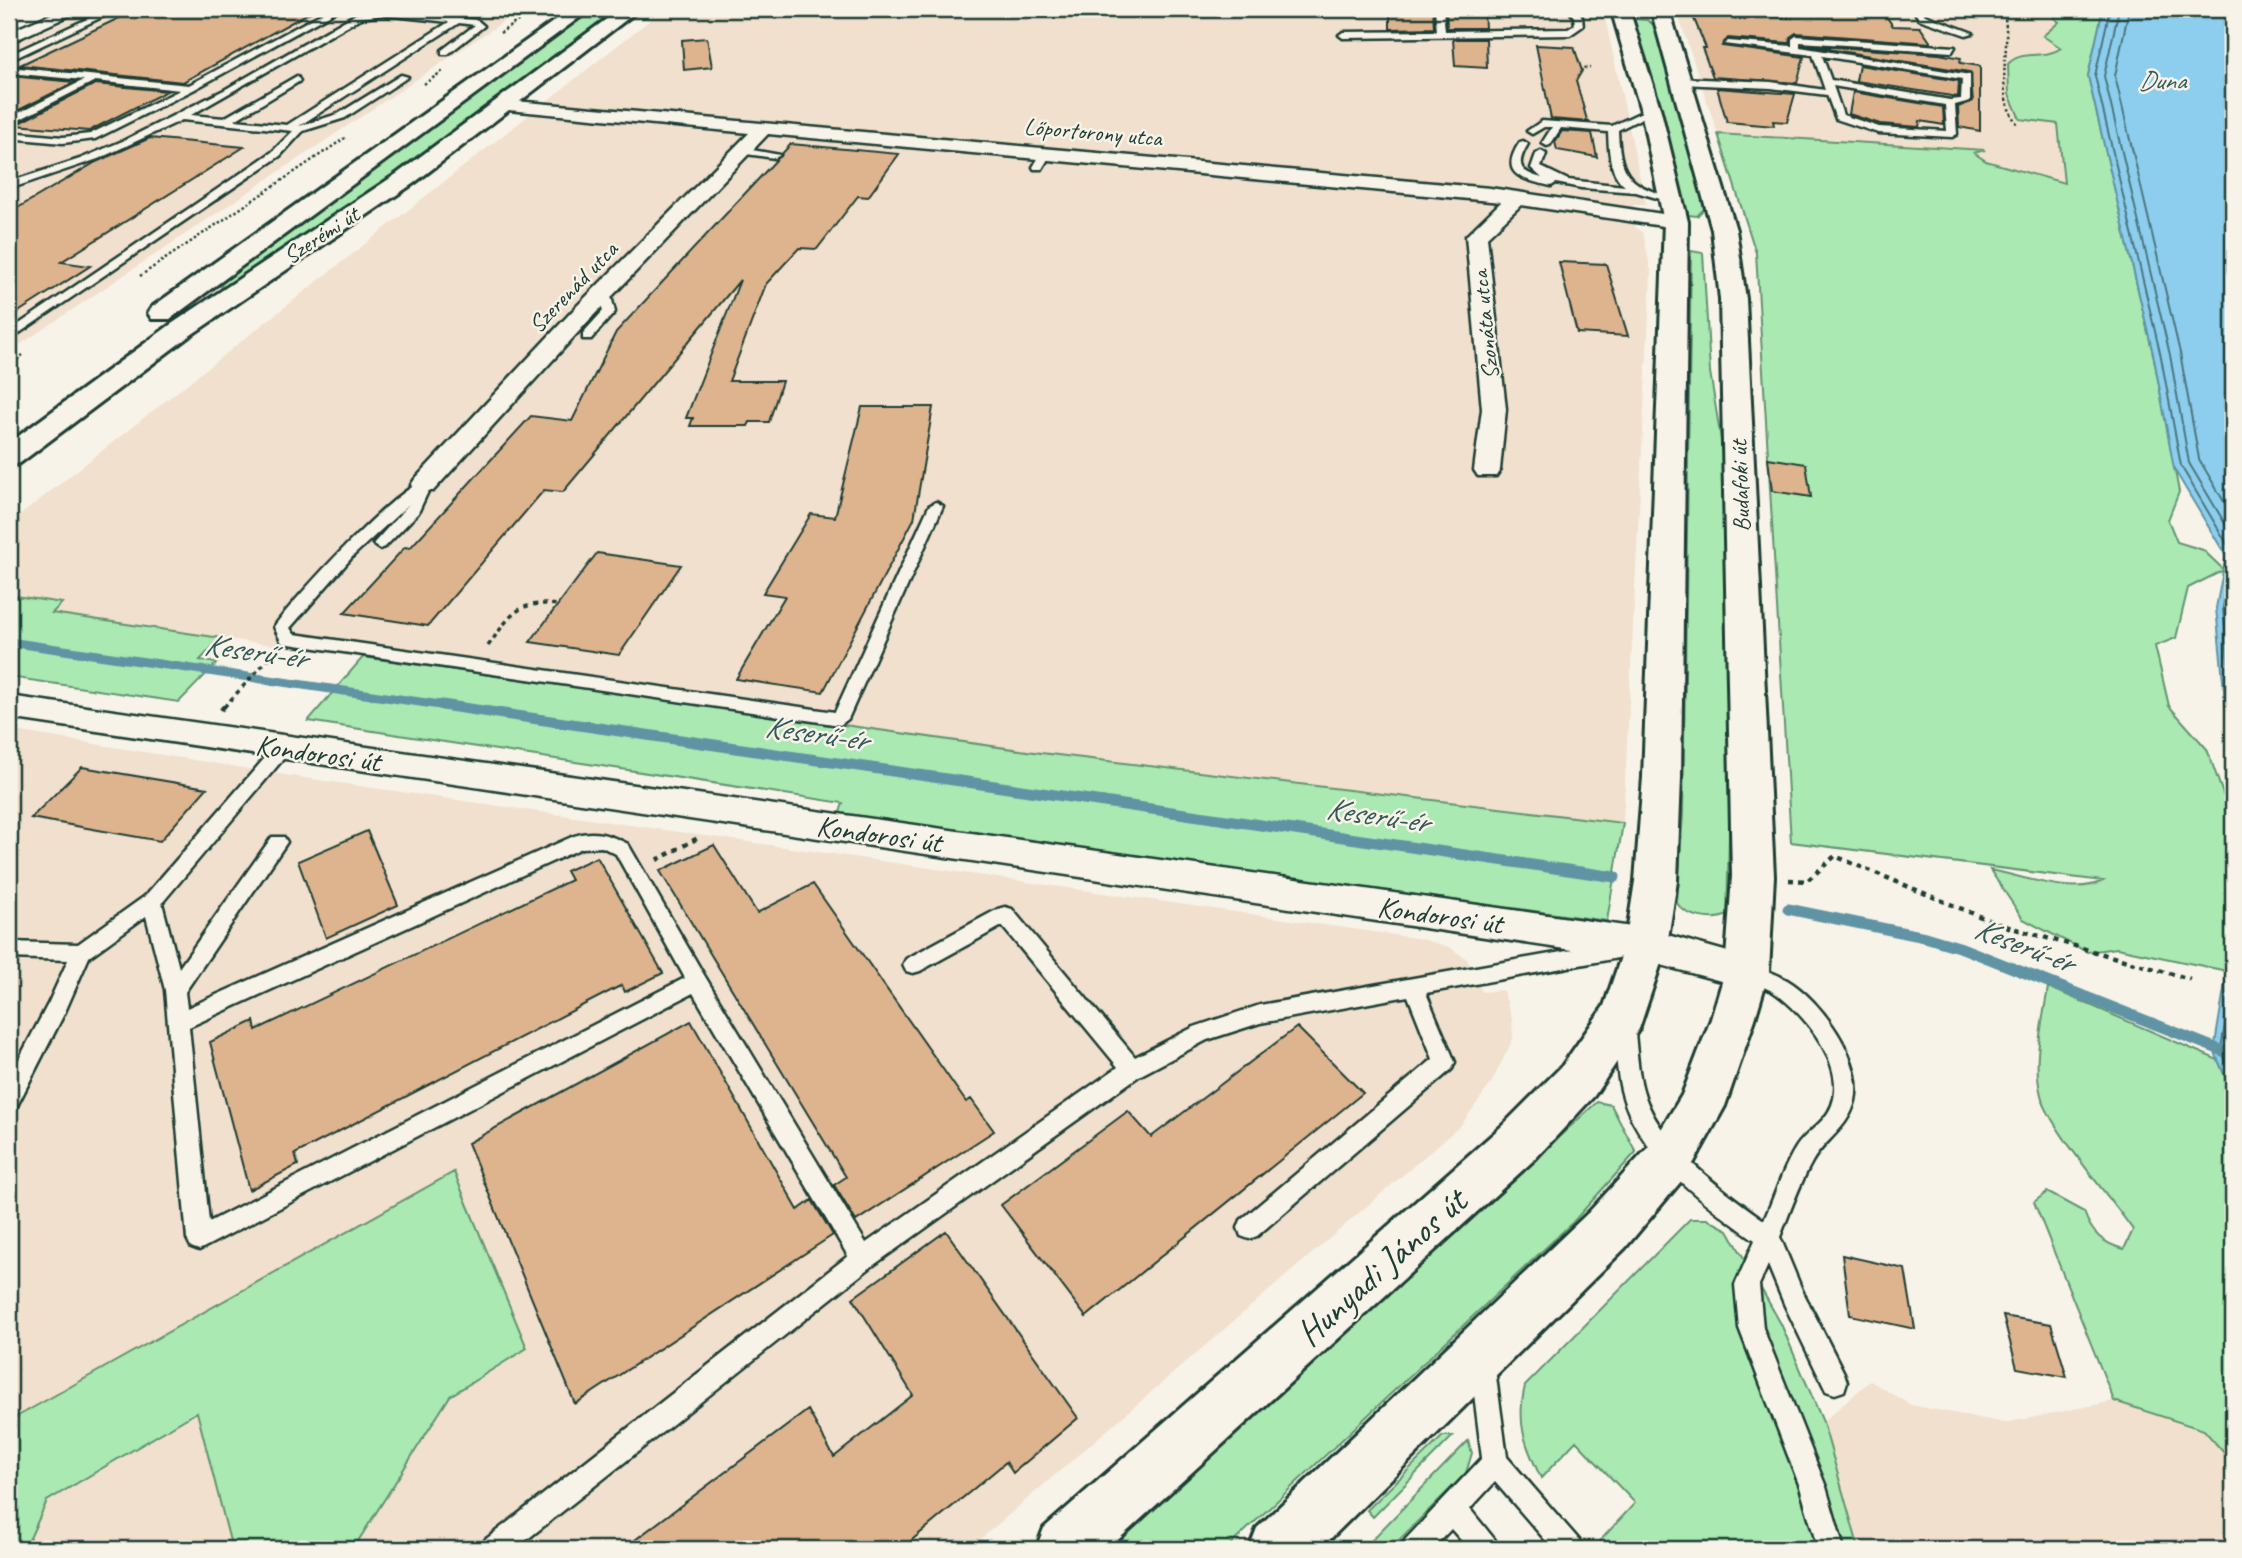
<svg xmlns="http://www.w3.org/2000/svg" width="2242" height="1558" font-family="Caveat,sans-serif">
	<rect width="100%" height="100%" fill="#f7f3e8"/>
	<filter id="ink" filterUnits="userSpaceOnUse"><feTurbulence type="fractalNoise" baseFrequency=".0143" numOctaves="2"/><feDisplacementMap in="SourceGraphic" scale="14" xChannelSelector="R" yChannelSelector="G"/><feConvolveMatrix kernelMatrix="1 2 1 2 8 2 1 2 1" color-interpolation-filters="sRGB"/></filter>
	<g filter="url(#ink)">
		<path fill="#f0e0cd" d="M93,9h429l-513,343v-306z
			M664,9h939l43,196 -12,-1 1,23 8,6 8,39 -28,551 -582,-70 -820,-115 -170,-25 10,-10 -52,-8v-71z
			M1676,9h295l83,9 6,4 -16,14 18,11 -9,7 -30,2 -15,8 1,30 11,25 38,5 7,59 -79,-22 -13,-8 8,-3 -263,-16z
			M9,730l288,47 1125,162 27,8 18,12 15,33 21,-2 9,29 1,20 -23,46 -29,40 -492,424h-960z
			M1870,1381l41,24 94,18 109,-22 90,29 29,33v86h-374l-36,-127z"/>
		<path fill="#aae9b1" stroke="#649372" stroke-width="2" d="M591,9h30l-228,169 -164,109 -10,-1 82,-68z
			M2058,9h45l-15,67 66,282 25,134 -11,28 9,22 26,8 21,20 -36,18 -12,50 -21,8 14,60 38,43 26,73v77l-6,72 -110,-23 -30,4 -64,-33 -33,-49c33,6 83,26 113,11l-312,-39 -35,-589 -38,-119 267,16 -11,3 12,8 78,22 -6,-59 -38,-5 -11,-25 -1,-30c13,-15 37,-4 53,-16l-18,-12 16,-14 -5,-4z
			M1634,19l13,1 8,6 51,181 -9,9 -9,-1z
			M1691,251l12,2 7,119 12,74 8,351 -3,118c-14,7 -42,2 -50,-12l6,-89z
			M9,595l53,8 -10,10 169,25 -21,22 17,3 -38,39 -170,-25z
			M363,657l678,96 582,70 -16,98 -768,-105 4,-13 -535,-82z
			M2048,987l170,73 15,35v368l-29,-33 -90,-29 -80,-199 13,-10 37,20c8,22 18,31 40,37l9,-19c-22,-32 -85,-104 -92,-135 -9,-34 2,-74 7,-108z
			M1597,1102l14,3 25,47 -63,70 -347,327h-117z
			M454,1172l73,176 -77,48 -97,153h-121l-35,-137 -150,89 -22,48h-16v-128z
			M1690,1219h17l21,11 53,94 42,98 36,127h-258l-4,-5 38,-41 -59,-62 -35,37c-16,-33 -25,-55 -16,-92z
			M1443,1436h10l-80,81 -6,-7z
			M1468,1441l4,12 -6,20 -76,76h-27z"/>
		<path fill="#8dceee" stroke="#6194a4" stroke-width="2" d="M2103,9h130v773l-17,-174 10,-52 -52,-87 -20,-111 -66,-282z
			M2233,899v196l-19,-45 13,-79z"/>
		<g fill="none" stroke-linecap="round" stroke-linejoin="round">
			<path stroke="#4b777e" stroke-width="2" d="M2110,9l-15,67 66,281 20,109 52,88 -10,54 10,103
				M2119,9l-15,67 66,279 19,108 44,74
				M2129,9l-14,67 65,277 19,106 34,58
				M2233,975l-12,74 12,29"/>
			<path stroke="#6194a4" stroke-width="9" d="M9,642l445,65"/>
			<path stroke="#6194a4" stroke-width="11" d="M442,705l1173,172
				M1788,909l137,28 37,11 271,107"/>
		</g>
		<path fill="#deb48f" stroke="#1f3d34" stroke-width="2" d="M138,9h178l-133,73 -163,-17z
			M1390,9h43l1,19 -44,1z
			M1446,9h38l1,19h-38z
			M1690,9h191l12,17 27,1 11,16 -135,-10 -6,4 -1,6 -61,-5 -6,8 82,11 -7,26 -84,-6 -11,-29h4z
			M707,38l5,29 -28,3 -2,-30z
			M1453,39h33l1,29 -32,-2z
			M1536,45l38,2 8,24 -6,10 11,39 3,2 -39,-3z
			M1803,45l136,9 22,4 -1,5 20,3v65l-21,-4 -1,-20 15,-6 -3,-29z
			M1859,65l100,16 -1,16 -102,-16z
			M9,76l66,6 -66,33z
			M95,84l72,7 -78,40 -74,-6z
			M1717,88l78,6 -8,28 -14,-1 1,5 -47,-4z
			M1853,92l90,15 1,18 -24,-4 -1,6 -39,-3 -31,-10z
			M1562,131l30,2 5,24 -40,-7 -2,-8z
			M150,138l94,9 -183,115 29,4 -81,52v-105l87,-51z
			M791,144l108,10 -31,43 -10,-1 -41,53 -18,-1 -33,36 -37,97h53l-13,41h-19l-2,4h-58l3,-8h-7l54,-138 -177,212 -19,-2 -116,136 -84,-13 61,-66 5,1 121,-132 41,5 44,-89z
			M1559,262l47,2 22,72 -51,-3z
			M862,407h71l-19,112 -91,173 -87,-13 49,-83 -22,-3 48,-79 24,3z
			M1768,458l38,6 5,33 -39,-6z
			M597,553l84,12 -62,90 -89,-13z
			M82,767l125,21 -47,53 -129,-23z
			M367,831l31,74 -72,33 -28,-77z
			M714,845l43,68 56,-29 153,218 5,-3 23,32 -138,90 -22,-36 12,-8 -186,-306z
			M597,857l66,116 -38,19 -3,-7 -327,169 3,11 -49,25 -39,-148 44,-21 2,9 315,-150 -5,-9z
			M691,1021l107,189 14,-10 21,35 -258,169 -107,-261z
			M1297,1027l66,66 -277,224 -85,-112 127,-94 23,26z
			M946,1231l132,187 -65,55 -7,-11 -105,87h-278l185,-139 26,47 79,-62 -60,-97z
			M1842,1255l63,14 10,60 -65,-14z
			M2003,1316l48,8 16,53 -50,-9z"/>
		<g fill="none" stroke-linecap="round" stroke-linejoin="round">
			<g stroke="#1f3d34" stroke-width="5">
				<path id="service" d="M109,9h10l-110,52v-6z
					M330,9h10l-147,81 -98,49 -32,4 -54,-5v-6l54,5 27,-3 90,-44 -85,-9 -86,44v-7l75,-38 -75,-7v-6l180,18z
					M1435,9h8l2,22 123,-2 7,-4 -1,-8 -6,-8h8l6,8 1,9 -13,9 -227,3 -4,-3 4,-3 94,-1z
					M1913,9h8l4,6 48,18 -7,2 -47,-16z
					M383,11l94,9 7,6 -36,28h-6v-4l33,-25 -16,-2 -160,103 39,-12 63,-39 7,2 -63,41 -42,13 -23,25 -271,184v-9l263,-179 21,-21 -111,-11 -84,39 -89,30v-7l71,-23 45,-19 101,-51 130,-75zM383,15l66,7 -162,103 -52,-5 65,-39 -3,-5 -73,42 -33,-3 170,-97z
					M1796,36l159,11 -3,5 -152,-10v5l170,28v26l-15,4 2,29 -5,3 -74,-4 -42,-14 -9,-24 -56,-7 -91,-4 -5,-3 5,-3 91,4 54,8 -12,-35 -89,-11 4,-3 64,5v-7zM1822,56l140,23 -1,20 -11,1 -119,-20zM1833,86l112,19 2,26 -68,-4 -36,-12z
					M1648,109l8,2 -38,19c2,51 14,55 60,70v4l-42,-12 -55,-4 -25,-5 -5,3c-29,-7 -53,-11 -31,-44l3,-1 5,3c-12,20 -10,28 14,34l-11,-10 5,-14 5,-3 5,3 -5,13 27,13 57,6c-16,-13 -16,-35 -17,-54l-47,-4 -11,17 -3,1 -5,-3 10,-16h-8l-12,7 -5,-3 15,-10 70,5z
					M741,148l39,7 -5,3 -37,-5 -2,-2z
					M1042,152l9,2 -9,15h-8l-1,-2z
					M604,289l6,3 5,20 -24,27h-8v-6l20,-22 -5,-19z
					M424,481l7,4 -13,28 -33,34 -5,2 -7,-5 36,-40 -55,51 -64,73 4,6 541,78 94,-206 7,-4 7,4 -95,213 -8,6 -558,-82 -8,-16c19,-28 121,-138 150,-146z
					M283,742l9,6 -3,4 -127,151 17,65 93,-131h12l3,5 -102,150 2,16 387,-172c20,-7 36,-1 54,8l76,131 162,268 252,-176 -116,-141 -82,45 -7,2 -7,-2 -3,-6 3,-6 92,-50 7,-2 7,2 123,148 59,-30 66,-22 358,-63 7,2 3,6 -3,6 -7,2 -192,35 29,69 -3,7 -195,167 -8,3 -8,-3 -3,-8 3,-8 192,-161 -25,-63 -148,27 -53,17 -68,36 -268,191 -356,282h-34l4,-9 363,-284 -155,-263 -494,257 -8,-3 -4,-8 -22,-249 -19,-74 -57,41 -24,55 -48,94 -8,3v-31l40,-76 19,-42 -59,-2v-16l69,2 67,-48 132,-152zM602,847l14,7 69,124 -476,244 -20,-195 393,-179z
					M1747,964c13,4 28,9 40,16 34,20 77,80 68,121 -7,28 -30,38 -43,61 -13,23 -22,50 -32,75l22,53 42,83 3,9 -3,9 -9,3 -9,-3 -41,-85 -17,-41 -9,20 4,43 63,159 18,62h-26l-18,-62 -61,-159 -4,-43 20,-45c-51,-36 -119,-86 -134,-150 -5,-21 -5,-44 -7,-65l3,-6 7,-3 7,3 3,6c3,21 3,45 9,65 14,54 78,99 121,130 11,-24 19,-53 33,-74 10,-15 28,-23 35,-41 15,-39 -27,-91 -57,-112 -10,-7 -24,-10 -35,-15l-3,-6 3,-6z
					M1482,1350l9,3 3,9 13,95 72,83 4,9h-30l-58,-67 -25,27 25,31 4,9h-30l-18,-20 -19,20h-31l4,-9 77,-82 -12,-96 3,-9z"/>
			</g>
			<g stroke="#1f3d34" stroke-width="5">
				<path id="minor" d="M63,9h21l-75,34v-11z
					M504,100l986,88 186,28 10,6 -10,6 -155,-23 -34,32 19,172 -6,61 -4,6h-18l-4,-6 8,-61 -16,-173 35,-34 -733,-68 -175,182 -160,175h-18l-4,-6 4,-6 162,-173 172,-173 -251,-24 -3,-4 3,-4z
					M9,696l1637,233 114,32 6,11 -6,11 -13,5 -101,-27 -1637,-243z"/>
			</g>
			<g stroke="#1f3d34" stroke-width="6">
				<path id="secondary" d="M1611,9h18l32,102 27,111 -7,555 -4,104 -10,64 -28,84 -45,67 -58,62 -428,391h-72l8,-21 458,-402 60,-60 42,-60 21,-61 10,-64 8,-104 21,-555 -23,-111z
					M1651,9h18l67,221 10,69 28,577 -5,96 -14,47 -30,87 -37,67 -63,75 -305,301h-71l8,-21 332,-316 65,-71 28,-46 29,-76 14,-47 7,-96 -12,-577 -8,-69z"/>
			</g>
			<g stroke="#1f3d34" stroke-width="6">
				<path id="primary" d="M571,9h20l-421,310h-18l-4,-6 4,-6z
					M620,9h20l-226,174 -226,154 -168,126 -11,3v-23l161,-118 228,-152z"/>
			</g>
			<path stroke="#1f3d34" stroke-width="2.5" stroke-dasharray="2.5 2.5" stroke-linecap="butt" d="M2003,9c11,40 -12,81 15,116
				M1742,15l51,3
				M1734,18l10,1 -5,-10
				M500,33l36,-24
				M1584,68h6
				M424,84l19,-13
				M140,276l205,-138
				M9,365l14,-10"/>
			<path stroke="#1f3d34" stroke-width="3.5" stroke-dasharray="4.5 4.5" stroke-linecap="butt" d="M488,646c23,-31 28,-46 70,-41
				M224,707l48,-52"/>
			<path stroke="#1f3d34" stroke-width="4.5" stroke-dasharray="5 5" stroke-linecap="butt" d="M221,710l4,-5
				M657,860l41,-22
				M1789,880l18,1 28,-25 163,68 192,55"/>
			<use href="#service" fill="#f7f3e8" fill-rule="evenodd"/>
			<use href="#minor" fill="#f7f3e8" fill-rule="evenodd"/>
			<use href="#secondary" fill="#f7f3e8" fill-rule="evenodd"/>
			<use href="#primary" fill="#f7f3e8" fill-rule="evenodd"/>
		</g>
	</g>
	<g text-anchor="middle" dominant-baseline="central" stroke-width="5" stroke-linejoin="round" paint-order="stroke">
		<g font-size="24" fill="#1f3d34" stroke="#f7f3e8">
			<text transform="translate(1093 132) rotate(5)">Lőportorony utca</text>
			<text transform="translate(321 235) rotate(-33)">Szerémi út</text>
			<text transform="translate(573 287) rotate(-46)">Szerenád utca</text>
			<text transform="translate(1485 325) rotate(-96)">Szonáta utca</text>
			<text transform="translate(1740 486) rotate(-92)">Budafoki út</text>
		</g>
		<g font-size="26" font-style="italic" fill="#355a59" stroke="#f7f3e8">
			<text x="2162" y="80">Duna</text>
		</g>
		<g font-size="30" fill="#1f3d34" stroke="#f7f3e8">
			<text transform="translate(318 753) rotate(8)">Kondorosi út</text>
			<text transform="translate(879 834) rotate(8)">Kondorosi út</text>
			<text transform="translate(1440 915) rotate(8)">Kondorosi út</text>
		</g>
		<g font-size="32" font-style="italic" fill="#355a59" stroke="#f7f3e8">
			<text transform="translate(255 651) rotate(8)">Keserű-ér</text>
			<text transform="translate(816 733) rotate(8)">Keserű-ér</text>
			<text transform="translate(1377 815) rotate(8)">Keserű-ér</text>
			<text transform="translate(2024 945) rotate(21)">Keserű-ér</text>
		</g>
		<g font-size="37" fill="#1f3d34" stroke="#f7f3e8">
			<text transform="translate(1381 1267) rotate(-42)">Hunyadi János út</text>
		</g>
	</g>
	<rect width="2242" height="1558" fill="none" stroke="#f7f3e8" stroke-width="35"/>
	<rect x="18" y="18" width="2207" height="1523" fill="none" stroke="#1f3d34" stroke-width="2.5" filter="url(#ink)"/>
</svg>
